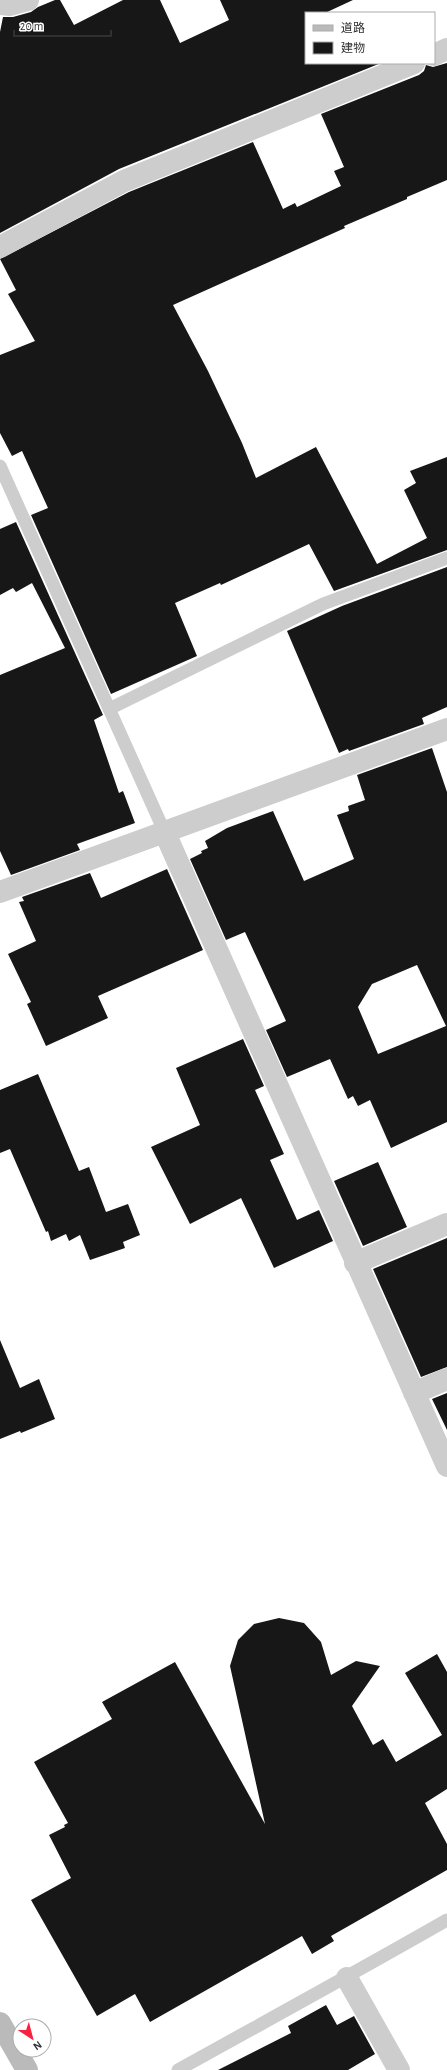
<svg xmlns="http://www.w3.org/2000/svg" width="447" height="2070" font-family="'Alegreya Sans','Noto Sans JP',sans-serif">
	<rect width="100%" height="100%" fill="#fff"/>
	<path fill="#171717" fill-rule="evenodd" d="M55,0h5l14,25 49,-25h37l20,43 49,-23 -9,-20h133l-28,13h-19v50h75l-262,106 -119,64v-201l3,-15h10l18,-5 7,-5z
		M447,63v117l-40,17v2l-63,27 1,2 -172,77 35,66 34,72 14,35 60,-31 61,117 50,-26 -23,-48 12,-7 -6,-12 37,-14v93l-113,41 -25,-47 -88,41 -1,-2 -45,20 22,53 -86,38 -80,-179 17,-7 -26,-57 -10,5 -12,-23v-78l35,-14 -27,-47 8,-4 -16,-31 129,-67 124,-50 30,67 12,-6 2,4 44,-21 -7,-15 10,-4 -23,-53 98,-39 5,-4 2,-6 7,2z
		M16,522l87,193 -9,5 25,73 4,-2 12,32 -58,21 3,6 -69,25 -11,-24v-176l65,-27 -33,-65 -16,9 -3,-4 -13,7v-66z
		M447,567v140l-25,11 2,6 -75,27 -1,-2 -9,4 -52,-122 55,-25z
		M432,748l15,44v330l-56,26 -21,-48 -12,6 -5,-10 -5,3 -18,-40 -43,18 -21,-47 20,-9 -41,-89 -19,8 -36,-81 12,-6 -1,-2 7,-3 -3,-7 22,-13 46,-17 31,70 50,-22 -17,-44 12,-4 -1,-5 17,-6 -8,-25zM417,965l29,61 -68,28 -20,-47 14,-23z
		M167,869l36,81 -105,46 10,22 -62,28 -19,-42 4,-2 -23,-48 28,-13 -17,-39 5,-1 -2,-4 68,-24 11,25z
		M243,1039l21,47 -9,4 29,64 -14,6 27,60 22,-10 14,31 -59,27 -33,-70 -51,26 -39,-77 49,-22 -24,-57z
		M38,1074l41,97 10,-4 17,45 22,-8 12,31 -17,7 2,6 -35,12 -10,-25 -11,6 -3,-7 -15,7 -3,-10 -2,1 -36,-83 -10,4v-63z
		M378,1162l29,65 -44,19 -29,-65z
		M447,1238v129l-26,10 -48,-108z
		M0,1340l20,48 19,-9 16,40 -34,14 -1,-2 -20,8z
		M447,1393v37l-15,-31z
		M279,1618l25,5 17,19 10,33 25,-14 24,5 -28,40 21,39 10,-6 13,23 46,-27 -37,-62 32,-19 10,18v117l-22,14 22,41v26l-116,66 3,5 -22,13 -10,-18 -152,86 -15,-28 -38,22 -66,-116 40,-22 -22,-43 16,-8 -1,-2 4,-2 -34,-61 78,-43 -10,-17 73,-40 90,162 -35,-158 8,-26 16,-16z
		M326,2005l11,20 17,-9 21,38 -27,16h-130l73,-37 -3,-7z"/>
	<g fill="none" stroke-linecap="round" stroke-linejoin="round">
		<path stroke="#cdcdcd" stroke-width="13" d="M0,466l165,367
			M109,709l214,-105 124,-46
			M178,2070c90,-50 180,-99 269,-150"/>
		<path stroke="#cdcdcd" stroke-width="22" d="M0,4l10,1 18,-5
			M434,55l13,-6
			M0,247l124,-66 290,-118
			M165,833l282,633
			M0,892l447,-163
			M355,1263l92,-39
			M414,1393l33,-14
			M347,1978l52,92"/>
		<path stroke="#bababa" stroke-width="22" d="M0,2023l27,47"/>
	</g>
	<rect x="305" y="12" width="130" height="52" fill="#ffffff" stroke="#acacac"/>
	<rect x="313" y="25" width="20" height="6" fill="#bababa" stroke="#acacac"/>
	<text x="341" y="32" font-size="12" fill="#303030">道路</text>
	<rect x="313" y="42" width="20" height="12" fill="#171717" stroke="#acacac"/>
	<text x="341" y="52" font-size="12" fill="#303030">建物</text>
	<g transform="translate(32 2038) rotate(144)"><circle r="19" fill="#ffffff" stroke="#acacac"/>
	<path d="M0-3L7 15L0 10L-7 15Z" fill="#f62240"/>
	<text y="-6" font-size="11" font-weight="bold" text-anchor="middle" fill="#303030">N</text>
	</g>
	<path d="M14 30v6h97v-6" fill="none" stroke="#303030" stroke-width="2"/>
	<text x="20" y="30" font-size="12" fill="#303030" stroke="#ffffff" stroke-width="3" paint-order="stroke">20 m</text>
</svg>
